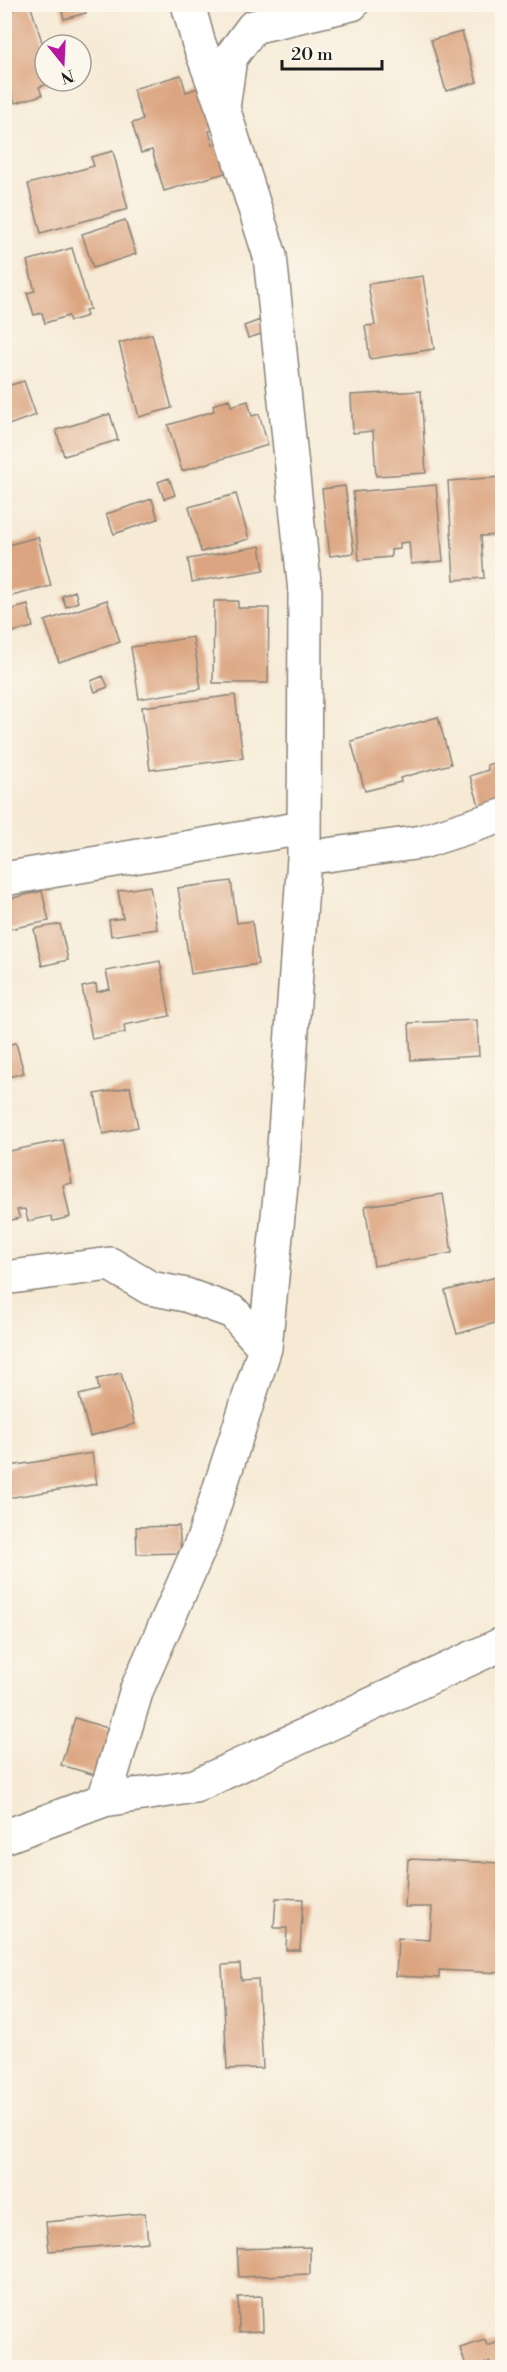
<svg xmlns="http://www.w3.org/2000/svg" width="507" height="2372" font-family="'Libre Bodoni',serif">
	<rect width="100%" height="100%" fill="#fbf7ec"/>
	<filter id="ink" filterUnits="userSpaceOnUse"><feTurbulence type="fractalNoise" baseFrequency=".0167" numOctaves="2"/><feDisplacementMap in="SourceGraphic" scale="12" xChannelSelector="R" yChannelSelector="G"/><feConvolveMatrix kernelMatrix="1 2 1 2 8 2 1 2 1" color-interpolation-filters="sRGB"/></filter>
	<filter id="wash" filterUnits="userSpaceOnUse"><feTurbulence type="fractalNoise" baseFrequency=".008" numOctaves="4" result="noise"/><feDisplacementMap in="SourceGraphic" scale="24" xChannelSelector="R" yChannelSelector="G"/><feGaussianBlur stdDeviation="1.35" result="paint"/><feColorMatrix in="noise" values="0 0 0 0 0 0 0 0 0 0 0 0 0 0 0 0 0 1.4 0 .05"/><feComposite in="paint" operator="in"/></filter>
	<g filter="url(#wash)">
		<rect width="100%" height="100%" fill="#f6ead5"/>
		<g id="blocks">
			<path fill="#dca581" d="M30,4l15,47v30h12l-18,6 3,8 -27,8 -11,-32v-58z
				M60,4h23l3,9 -22,6z
				M462,32l15,50 -31,9 -15,-51z
				M81,55l6,17 -6,2z
				M181,75l5,17 18,-6 13,42 -8,3 4,14 10,-3 9,29 -68,20 -12,-41 -11,3 -9,-30 11,-3 -10,-31z
				M113,151l15,58 -87,24 -13,-49 66,-18 -3,-9z
				M125,220l11,34 -43,14 -11,-34z
				M72,248l18,61 -5,1 2,6 -17,5 -2,-5 -23,7 -3,-10 -8,2 -7,-22 8,-2 -8,-30z
				M423,276l11,73 -64,10 -5,-33 10,-1 -7,-41z
				M260,320l5,13 -17,5 -4,-12z
				M152,334l20,74 -33,9 -20,-74z
				M24,381l12,34 -30,11 -2,-39z
				M421,391l5,82 -50,3 -3,-45 -20,2 -2,-38z
				M229,399l2,7 17,-5 4,15 7,-2 9,31 -86,26 -14,-46 46,-14 -1,-6z
				M110,414l8,26 -54,16 -8,-26z
				M502,477v58l-21,1 3,42 -30,2 -6,-99z
				M169,478l6,17 -11,4 -6,-17z
				M436,485l7,76 -32,3 -2,-22 -9,1v6l-9,1v7l-32,3 -6,-68z
				M345,486l9,67 -24,3 -8,-67z
				M236,494l13,45 -48,13 -12,-45z
				M152,499l6,20 -44,15 -8,-20z
				M38,537l13,49 -47,12v-52z
				M260,546l4,24 -72,12 -4,-23z
				M75,591l3,11 -12,5 -4,-11z
				M107,600l13,42 -61,20 -14,-41z
				M214,601h24v7h31l-1,75h-55z
				M28,605l5,22 -28,7v-23z
				M193,637l8,52 -62,10 -8,-52z
				M103,676l5,11 -13,5 -4,-11z
				M235,695l8,63 -93,12 -8,-63z
				M438,717l13,47 -51,14 1,4 -36,9 -14,-50z
				M502,760v41l-22,7 -10,-32 18,-6 -1,-5z
				M231,881l6,42 15,-2 6,43 -67,10 -13,-86z
				M150,886l7,43 -46,7 -2,-16 14,-2 -5,-27z
				M42,891l7,30 -45,9v-30z
				M60,924l8,36 -26,6 -8,-37z
				M160,961l10,55 -46,9 1,8 -33,6 -10,-52 14,-3 1,8 13,-3 -4,-18z
				M477,1020l2,36 -68,4 -2,-37z
				M16,1043l8,30 -20,5v-33z
				M130,1087l8,40 -35,7 -8,-40z
				M63,1140l9,43 -9,2 7,32 -17,4 -2,-5 -23,5 -3,-12 -8,1 3,8 -16,4v-70z
				M443,1194l9,59 -78,13 -9,-60z
				M496,1277l6,21v23l-45,13 -12,-43z
				M121,1373l14,51 -45,12 -11,-41 20,-5 -2,-11z
				M92,1453l5,31 -90,14 -3,-31z
				M179,1526l2,27 -44,1 -1,-27z
				M75,1718l42,13 -15,46 -41,-12z
				M408,1859l94,4v56l-2,-1 -1,27h3v28l-63,-3v8l-43,-2 2,-38 32,2 2,-33h-27z
				M276,1898l27,1 -3,51h-14l1,-22h-13z
				M240,1964l1,16 17,-1 5,89 -36,1 -5,-104z
				M145,2213l3,29 -99,9 -3,-29z
				M310,2247v27l-71,3 -2,-28z
				M262,2296l1,35 -24,1 -1,-35z
				M485,2340l2,6 15,-5v22l-10,3 -2,-4 -23,6 -7,-20z"/>
		</g>
	</g>
	<g filter="url(#ink)">
		<use href="#blocks" fill-opacity="0" stroke="#898378" stroke-width="1.5"/>
		<g fill="none" stroke-linecap="round" stroke-linejoin="round">
			<g stroke="#898378" stroke-width="36">
				<path id="minor" d="M188,4l10,37 23,62
					M304,858l118,-16 80,-26
					M4,879l299,-51
					M4,1278l106,-14 40,24 36,7 47,17 32,36
					M104,1800l33,-111 66,-149 62,-192 17,-173 22,-317 1,-266 -35,-336 -47,-148 7,-50 23,-31 99,-23
					M4,1837l100,-37 91,-14 307,-142"/>
			</g>
			<use href="#minor" stroke="#fff" stroke-width="33"/>
		</g>
	</g>
	<rect width="507" height="2372" fill="none" stroke="#fbf7ec" stroke-width="24"/>
	<g transform="translate(63 63) rotate(162)"><circle r="28" fill="#fbf7ec" stroke="#a29f99" stroke-width="1.5"/>
	<path d="M0-4.5L10 22L0 15L-10 22Z" fill="#b5179e"/>
	<text y="-9" font-size="16" font-weight="bold" text-anchor="middle" fill="#1c1c1c">N</text>
	</g>
	<path d="M282 60v9h100v-9" fill="none" stroke="#1c1c1c" stroke-width="3"/>
	<text x="291" y="60" font-size="18" fill="#1c1c1c" stroke="#fbf7ec" stroke-width="4.5" paint-order="stroke">20 m</text>
</svg>
